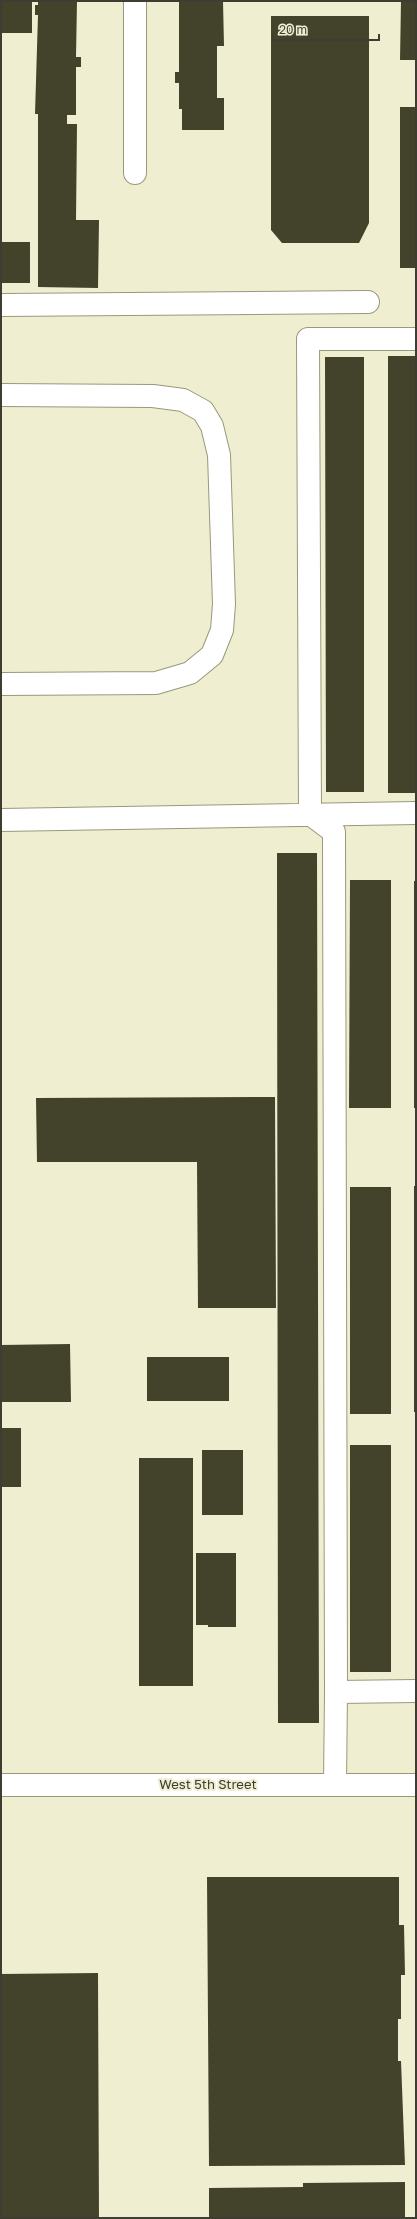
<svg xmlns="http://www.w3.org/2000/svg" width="417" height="2219" font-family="'Golos Text',sans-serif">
	<rect width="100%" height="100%" fill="#efeed1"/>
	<path fill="#43422a" d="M1,1h31v32h-31z
		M38,1h39l-1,56h5v10h-5v48h-9v9h10l-1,96h23l-1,68 -60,-1v-173h-3l3,-99h-3v-10h3z
		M179,1h44l1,45h-7v52h7v32h-42v-21h-3v-26h-4v-11h4z
		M401,1h15v59h-16z
		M271,16h98v207l-10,20h-77l-11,-13z
		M400,107h16v161h-16z
		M1,242h29v41h-29z
		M388,356h28v437h-28z
		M325,357h39v435h-38z
		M277,853h40l2,870h-41z
		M350,880h41v228h-42z
		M414,881h2v227h-2z
		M275,1097l1,211h-78l-1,-146h-160l-1,-64z
		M414,1186h2v226h-2z
		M350,1187h41v227h-41z
		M70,1344l1,58h-70v-57z
		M147,1357h82v44h-82z
		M1,1428h20v59h-20z
		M350,1445h41v227h-41z
		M202,1450h41v65h-41z
		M139,1458h54v228h-54z
		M196,1553h40v74h-28v-2h-12z
		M207,1877h192v48h5l1,50h-4v44h-3v42h3l4,104 -196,1z
		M98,1973l1,245h-98v-244z
		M405,2182v36h-196v-30l94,-1v-4z"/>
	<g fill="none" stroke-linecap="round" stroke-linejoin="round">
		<g stroke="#99987c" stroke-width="24">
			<path id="minor" d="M135,1v172
				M1,305l367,-3
				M1,395l152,1 30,4 20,11 9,15 7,29 5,149 -2,26 -10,25 -22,18 -34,10 -155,1
				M310,814l24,18 2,860 80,-1
				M310,814l-2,-475h108
				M1,820l415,-7
				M1,1785h415
				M335,1785l1,-93"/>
		</g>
		<use href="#minor" stroke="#fff" stroke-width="22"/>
	</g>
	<g text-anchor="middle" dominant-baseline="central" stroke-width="4" stroke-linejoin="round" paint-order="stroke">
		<g font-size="13" fill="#3d3d31" stroke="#efeed1">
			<text x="208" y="1784">West 5th Street</text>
		</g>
	</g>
	<rect width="417" height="2219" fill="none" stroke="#3d3d31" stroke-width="4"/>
	<path d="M273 34v6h106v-6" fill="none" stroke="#3d3d31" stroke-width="2"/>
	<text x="279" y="34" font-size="12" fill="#3d3d31" stroke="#efeed1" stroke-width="3" paint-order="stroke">20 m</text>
</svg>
